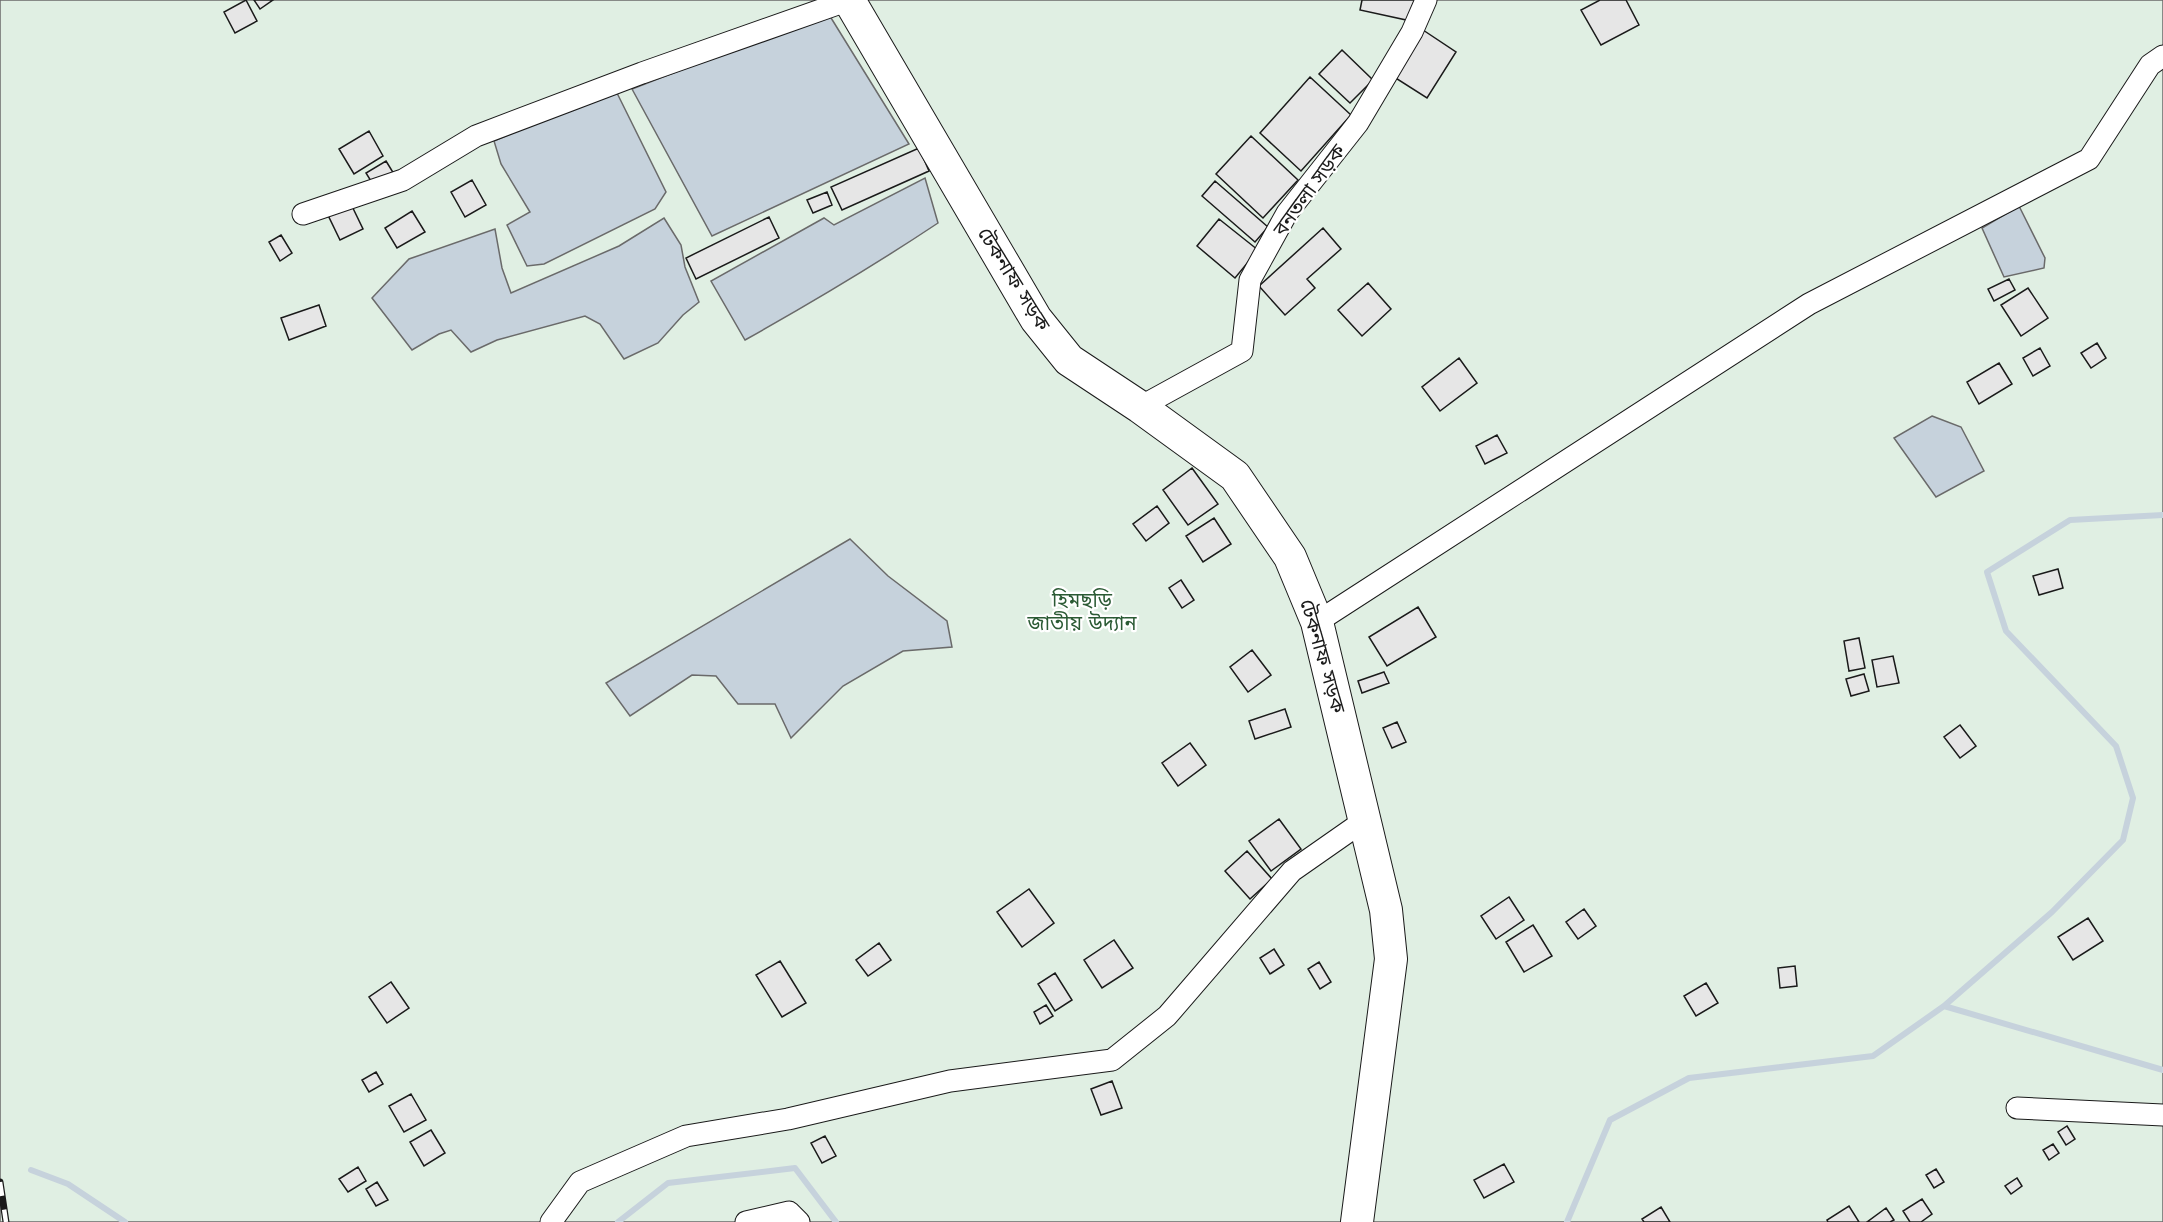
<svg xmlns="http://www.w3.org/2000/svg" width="2163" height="1222" font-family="'DejaVu Sans','Noto Sans Bengali',sans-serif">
	<rect width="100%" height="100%" fill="#fff"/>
	<path fill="#e0efe3" stroke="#6a6a6a" stroke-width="1.5" d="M0,0h2163v1222h-2163z"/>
	<path fill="#c6d2dc" stroke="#6a6a6a" stroke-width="1.5" d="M828,13l81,131 -197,92 -80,-147z
		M615,89l51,103 -11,17 -111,55 -17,2 -20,-41 23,-13 -29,-48 -7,-23z
		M925,178l13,45c-63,42 -127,80 -193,117l-34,-59 113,-63 10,7z
		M2019,206l26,52 -1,10 -40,9 -22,-49z
		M664,218l17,27 4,22 14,35 -16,13 -25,28 -34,16 -24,-35 -15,-8 -88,24 -26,12 -20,-22 -12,4 -27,16 -40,-52 37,-39 86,-30 7,39 9,25 108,-47z
		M1932,416l29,11 23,44 -48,26 -42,-59z
		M850,539l38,37 59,45 5,26 -49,4 -60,35 -52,52 -16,-34h-37l-22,-28 -24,-1 -62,41 -24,-33z"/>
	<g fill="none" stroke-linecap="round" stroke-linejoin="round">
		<path stroke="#c6d2dc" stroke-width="6" d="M1944,1006l219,64
			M31,1170l37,14 57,38
			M618,1222l50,-39 127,-15 41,54
			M1567,1222l43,-102 79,-42 184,-22 71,-50 108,-94 71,-72 10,-42 -17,-52 -110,-115 -19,-59 83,-52 93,-5"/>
	</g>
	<path fill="#e6e6e6" stroke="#1a1a1a" stroke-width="1.5" d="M246,0l11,21 -22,12 -11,-21z
		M254,0h19l-13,9z
		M1362,0h54l-5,21 -51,-11z
		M1600,0h26l13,25 -38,20 -20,-35z
		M1423,30l33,22 -29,46 -33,-21z
		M1342,50l31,30 -23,23 -31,-29z
		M1310,77l41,38 -50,56 -41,-38z
		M369,131l14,25 -29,18 -15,-25z
		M1251,136l47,44 -35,38 -47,-44z
		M919,148l10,23 -87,39 -11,-23z
		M386,161l8,13 -20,12 -8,-13z
		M472,180l14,25 -21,12 -14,-25z
		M1215,181l53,46 -13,15 -53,-46z
		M827,192l5,13 -19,8 -6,-13z
		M349,200l14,29 -23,11 -14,-29z
		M412,211l13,21 -28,16 -12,-20z
		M769,217l10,21 -83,41 -10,-21z
		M1219,219l39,31 -23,28 -38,-32z
		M1323,228l18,21 -34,30 8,9 -30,27 -26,-29z
		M281,235l11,18 -12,8 -11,-19z
		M2009,279l6,11 -21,11 -6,-12z
		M1368,283l23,26 -29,27 -24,-26z
		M2028,288l20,30 -27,18 -20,-31z
		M319,305l7,21 -37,14 -8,-22z
		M2097,343l9,15 -15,10 -10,-15z
		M2040,348l10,18 -17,10 -10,-18z
		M1459,358l18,25 -37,28 -18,-24z
		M1999,363l13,21 -33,20 -12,-22z
		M1497,435l10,18 -22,11 -9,-18z
		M1192,468l26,36 -30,21 -25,-35z
		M1157,506l12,17 -23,18 -13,-17z
		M1214,518l17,26 -28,18 -17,-26z
		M2058,569l5,19 -24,7 -6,-19z
		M1181,580l13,20 -12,8 -13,-20z
		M1418,607l18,30 -49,29 -18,-29z
		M1859,638l6,30 -16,3 -5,-30z
		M1252,650l19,25 -23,17 -18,-25z
		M1893,656l6,27 -22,4 -5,-27z
		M1384,672l5,11 -27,10 -4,-12z
		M1864,674l5,17 -18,5 -5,-17z
		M1285,709l6,18 -36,12 -6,-18z
		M1397,722l9,20 -14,6 -9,-20z
		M1960,725l16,21 -16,12 -16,-21z
		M1190,743l16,22 -28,21 -16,-23z
		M1279,819l22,30 -30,22 -22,-30z
		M1247,851l25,28 -22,20 -25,-28z
		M1029,889l25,34 -32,24 -25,-35z
		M1509,897l15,23 -28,19 -15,-23z
		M1584,909l12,17 -18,13 -12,-17z
		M2088,918l15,23 -30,19 -15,-23z
		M1533,925l19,31 -28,16 -18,-30z
		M1114,940l19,28 -31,20 -18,-28z
		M879,943l12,17 -23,16 -12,-16z
		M1274,949l10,16 -14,9 -10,-16z
		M780,961l26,42 -24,14 -26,-42z
		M1319,962l12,20 -11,7 -12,-20z
		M1795,966l2,20 -17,2 -2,-20z
		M1055,973l17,27 -17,11 -17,-27z
		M391,982l18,26 -22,15 -18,-26z
		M1706,983l12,20 -22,13 -12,-20z
		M1046,1005l7,11 -13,8 -6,-12z
		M376,1072l7,12 -14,8 -7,-12z
		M1112,1081l10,27 -21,7 -10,-26z
		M411,1094l15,26 -22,12 -15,-26z
		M2067,1126l8,13 -9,6 -8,-13z
		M431,1130l14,23 -21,13 -14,-24z
		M825,1136l11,20 -14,7 -11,-20z
		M2053,1144l6,9 -10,7 -6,-10z
		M1504,1164l10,18 -30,16 -10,-18z
		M358,1167l8,14 -18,11 -9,-13z
		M1936,1169l8,13 -10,6 -8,-13z
		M2017,1178l5,8 -11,8 -6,-8z
		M377,1182l11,18 -12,6 -10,-17z
		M1922,1199l10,15 -11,8h-11l-7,-11z
		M1849,1206l10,16h-31l-1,-2z
		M1661,1207l9,15h-26l-2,-3z
		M1886,1208l8,12 -4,2h-23z"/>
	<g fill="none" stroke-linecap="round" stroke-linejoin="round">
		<g stroke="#1a1a1a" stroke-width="23">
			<path id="minor" d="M303,214l100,-34 73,-44 166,-63 207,-73
				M1140,407l102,-56 8,-71 37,-67 71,-90 54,-91 14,-32
				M1317,622l492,-318 280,-145 61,-94 13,-9
				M2017,1108l146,7
				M551,1222l29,-40 106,-46 102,-17 162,-38 162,-21 55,-44 125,-145 73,-51
				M746,1222l43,-10 10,10"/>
		</g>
		<g stroke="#1a1a1a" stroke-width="34">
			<path id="highway" d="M849,0l187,319 33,41 71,47 95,69 55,81 27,65 69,288 5,49 -34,263"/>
		</g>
		<use href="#minor" stroke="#fff" stroke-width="21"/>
		<use href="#highway" stroke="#fff" stroke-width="32"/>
		<g stroke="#1a1a1a" stroke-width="7">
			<path id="rail" d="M0,1182l6,40"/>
		</g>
		<use href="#rail" stroke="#fff" stroke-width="4.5" stroke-dasharray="14" stroke-linecap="butt"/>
	</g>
	<g text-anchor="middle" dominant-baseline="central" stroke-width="4.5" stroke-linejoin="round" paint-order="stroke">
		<g font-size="20" fill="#1a1a1a" stroke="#fff">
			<text transform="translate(1309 190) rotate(-54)">বনতলা সড়ক</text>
			<text transform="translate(1014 279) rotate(58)">টেকনাফ সড়ক</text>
			<text transform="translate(1323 656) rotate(74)">টেকনাফ সড়ক</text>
		</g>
		<g font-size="20" fill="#2b5a34" stroke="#fff">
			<text x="1082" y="600">হিমছড়ি<tspan x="1082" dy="23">জাতীয় উদ্যান</tspan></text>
		</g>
	</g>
</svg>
